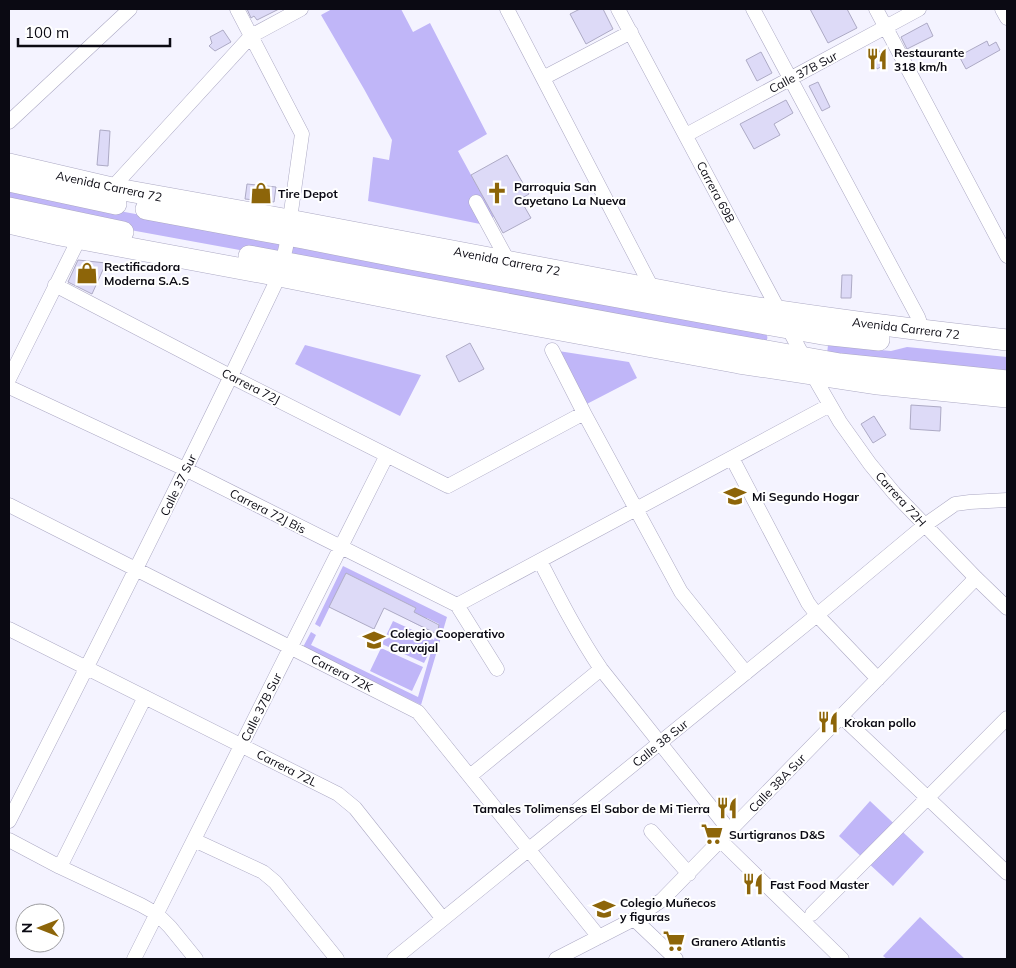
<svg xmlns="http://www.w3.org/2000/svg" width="1016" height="968" font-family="Mulish,sans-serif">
	<rect width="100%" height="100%" fill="#f4f3ff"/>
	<path fill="#c0b6f8" d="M332,9h69l12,23 17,-9 57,111 -29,17 36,66 -14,7 -112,-23 5,-44 16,3 3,-20 -28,-51 -43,-74z
		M9,187l94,21 179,33 -4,16 -186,-34 -83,-19z
		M294,244l471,89c3,3 3,5 1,9l-476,-83z
		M305,345l116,30 -21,41 -105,-52z
		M828,345l63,6 16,-4 100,10v15l-180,-18z
		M552,350l77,12 8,16 -56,29z
		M343,566l104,51 -26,88 -118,-58 8,-15 5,3 -5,10 107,52 15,-52 -9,18 -42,-19 11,-23 41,19 5,-16 -12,-6 -5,9 -12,-6 6,-13 -70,-35 -26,54 -5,-3z
		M381,648l42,19 -11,24 -42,-20z
		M870,801l54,51 -31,34 -54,-50z
		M920,917l45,42h-78l-4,-3z"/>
	<path fill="#dddaf7" stroke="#adaac5" d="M247,9h32l-22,11 -3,-4 -3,2z
		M580,9h23l10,20 -27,15 -16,-30z
		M810,9h37l10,19 -29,15z
		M927,23l6,13 -26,13 -6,-12z
		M223,30l8,12 -16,9 -6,-5 3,-3 -2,-6z
		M987,41l2,5 7,-4 4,8 -34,19 -7,-13z
		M878,49l8,15 -9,5 -8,-14z
		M761,52l11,21 -15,8 -11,-21z
		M818,82l12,25 -8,4 -13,-25z
		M786,100l7,13 -19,11 6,11 -26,14 -14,-25z
		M100,130l10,1 -2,35 -11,-1z
		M507,155l22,39 -9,5 11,19 -28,15 -32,-58z
		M247,184l29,3 -2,15 -29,-3z
		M78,260l28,3 -14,31 -24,-12z
		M842,275h10l-1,23h-10z
		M470,343l14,26 -25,13 -13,-26z
		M911,405l30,2 -1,24 -30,-2z
		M874,416l12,19 -13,8 -12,-19z
		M346,573l70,35 -2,4 25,13 -2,9 -53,-26 -10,21 -45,-22z"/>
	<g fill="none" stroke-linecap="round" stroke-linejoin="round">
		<g stroke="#aca9c4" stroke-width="15">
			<path id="minor" d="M507,9l145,279
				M618,9l200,375 22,38 30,42 24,29 82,85 31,30
				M753,9l165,308 5,14
				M876,9l131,247
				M1002,9l5,9
				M543,78l88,-46
				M9,122l121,-113
				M686,135l233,-126
				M112,188l139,-152 50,-27
				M476,202l32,59
				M55,285l175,91 218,110 136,-73
				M552,350l32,63 97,179 65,81
				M9,379l70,-140
				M9,387l176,82 272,136 40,64
				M732,458l76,145 9,12 61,64
				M9,505l409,207 181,225
				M540,561c19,37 38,74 61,108l129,162
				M457,605l373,-200
				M9,629l329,165 17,14 88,111
				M841,716l166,157
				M470,776l131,-107
				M9,821c92,-181 183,-362 270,-545l7,-29 16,-113 -65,-125
				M651,831l38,43
				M9,840l51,27 81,38 16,9 13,13 26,32
				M194,840l69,32 12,10 62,77
				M721,841l121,118
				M60,867l85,-170
				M812,914l195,-196
				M634,919l42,40
				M134,959l253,-504
				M394,959l423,-344 108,-90 30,-21 15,-2 37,-2
				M556,959l78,-40 28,-19 314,-322"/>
		</g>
		<g stroke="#aca9c4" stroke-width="22">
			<path id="highway" d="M9,164l103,24 177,32 433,82c95,16 190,27 285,38
				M9,181l107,23
				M9,208l114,24
				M146,209l157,29 107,21 317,58 95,17 57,6
				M9,223l51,12 204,38 172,34 303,56 139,21 129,13
				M249,256l415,77 176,31 167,17"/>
		</g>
		<use href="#minor" stroke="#fff" stroke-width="14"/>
		<use href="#highway" stroke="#fff" stroke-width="21"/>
	</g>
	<defs>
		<g id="restaurant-bare" transform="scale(1.725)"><path d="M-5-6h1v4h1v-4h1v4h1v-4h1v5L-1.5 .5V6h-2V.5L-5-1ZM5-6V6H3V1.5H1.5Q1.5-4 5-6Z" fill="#8d6509" stroke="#fff" stroke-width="2.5" paint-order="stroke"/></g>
		<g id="shop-bare" transform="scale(1.725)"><path d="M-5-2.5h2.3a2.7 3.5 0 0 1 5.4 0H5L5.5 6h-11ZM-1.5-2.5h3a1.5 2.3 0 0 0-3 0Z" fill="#8d6509" stroke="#fff" stroke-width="2.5" paint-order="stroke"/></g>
		<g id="church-bare" transform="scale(1.725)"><path d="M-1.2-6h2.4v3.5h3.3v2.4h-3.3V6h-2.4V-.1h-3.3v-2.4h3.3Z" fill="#8d6509" stroke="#fff" stroke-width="2.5" paint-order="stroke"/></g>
		<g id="school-bare" transform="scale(1.725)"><path d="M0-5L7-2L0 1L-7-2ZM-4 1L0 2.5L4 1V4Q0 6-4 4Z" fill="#8d6509" stroke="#fff" stroke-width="2.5" paint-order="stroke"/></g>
		<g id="supermarket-bare" transform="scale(1.725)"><path d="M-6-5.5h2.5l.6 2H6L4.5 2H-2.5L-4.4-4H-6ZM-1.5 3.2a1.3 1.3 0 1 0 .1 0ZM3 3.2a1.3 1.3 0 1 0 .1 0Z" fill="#8d6509" stroke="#fff" stroke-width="2.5" paint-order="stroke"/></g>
	</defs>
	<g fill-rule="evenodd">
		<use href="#restaurant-bare" x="877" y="59"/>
		<use href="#shop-bare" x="261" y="193"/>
		<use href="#church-bare" x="497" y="193"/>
		<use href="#shop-bare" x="87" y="273"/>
		<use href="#school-bare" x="735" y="496"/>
		<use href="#school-bare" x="374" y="640"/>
		<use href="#restaurant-bare" x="828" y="722"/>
		<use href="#restaurant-bare" x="727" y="808"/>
		<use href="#supermarket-bare" x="712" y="834"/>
		<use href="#restaurant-bare" x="753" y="884"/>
		<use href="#school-bare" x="604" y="909"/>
		<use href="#supermarket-bare" x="674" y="941"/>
	</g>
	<g text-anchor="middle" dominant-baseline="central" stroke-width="4" stroke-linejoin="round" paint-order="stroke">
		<g font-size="12" font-weight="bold" fill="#0b0a13" stroke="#fff" text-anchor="start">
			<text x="894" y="52">Restaurante<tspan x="894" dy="14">318 km/h</tspan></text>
			<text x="514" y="186">Parroquia San<tspan x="514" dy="14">Cayetano La Nueva</tspan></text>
			<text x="278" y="193">Tire Depot</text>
			<text x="104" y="266">Rectificadora<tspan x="104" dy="14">Moderna S.A.S</tspan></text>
			<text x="752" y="496">Mi Segundo Hogar</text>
			<text x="390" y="633">Colegio Cooperativo<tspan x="390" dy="14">Carvajal</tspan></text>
			<text x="844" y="722">Krokan pollo</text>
			<text x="710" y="808" text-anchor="end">Tamales Tolimenses El Sabor de Mi Tierra</text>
			<text x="729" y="834">Surtigranos D&amp;S</text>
			<text x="770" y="884">Fast Food Master</text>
			<text x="620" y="902">Colegio Muñecos<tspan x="620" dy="14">y figuras</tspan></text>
			<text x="691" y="941">Granero Atlantis</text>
		</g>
		<g font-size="12" fill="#0b0a13" stroke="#fff">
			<text transform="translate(803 72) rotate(-28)">Calle 37B Sur</text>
			<text transform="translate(109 186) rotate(12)">Avenida Carrera 72</text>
			<text transform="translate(716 192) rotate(62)">Carrera 69B</text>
			<text transform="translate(507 261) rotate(11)">Avenida Carrera 72</text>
			<text transform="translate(906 328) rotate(7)">Avenida Carrera 72</text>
			<text transform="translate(251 386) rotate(27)">Carrera 72J</text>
			<text transform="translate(178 485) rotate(-64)">Calle 37 Sur</text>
			<text transform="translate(901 499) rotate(48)">Carrera 72H</text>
			<text transform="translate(268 511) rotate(27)">Carrera 72J Bis</text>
			<text transform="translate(342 673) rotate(27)">Carrera 72K</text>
			<text transform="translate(261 707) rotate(-63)">Calle 37B Sur</text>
			<text transform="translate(660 743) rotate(-39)">Calle 38 Sur</text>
			<text transform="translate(287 768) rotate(27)">Carrera 72L</text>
			<text transform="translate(777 783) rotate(-46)">Calle 38A Sur</text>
		</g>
	</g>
	<rect width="1016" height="968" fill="none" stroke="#0b0a13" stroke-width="20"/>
	<g transform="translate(40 928) rotate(270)"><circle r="24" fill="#ffffff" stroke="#9d9da1"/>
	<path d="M0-4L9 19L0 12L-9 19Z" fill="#8d6509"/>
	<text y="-8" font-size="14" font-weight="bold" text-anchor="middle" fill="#0b0a13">N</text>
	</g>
	<path d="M18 38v8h152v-8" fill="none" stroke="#0b0a13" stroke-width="2.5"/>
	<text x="25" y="38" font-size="15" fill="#0b0a13" stroke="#ffffff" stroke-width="4" paint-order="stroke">100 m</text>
</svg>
